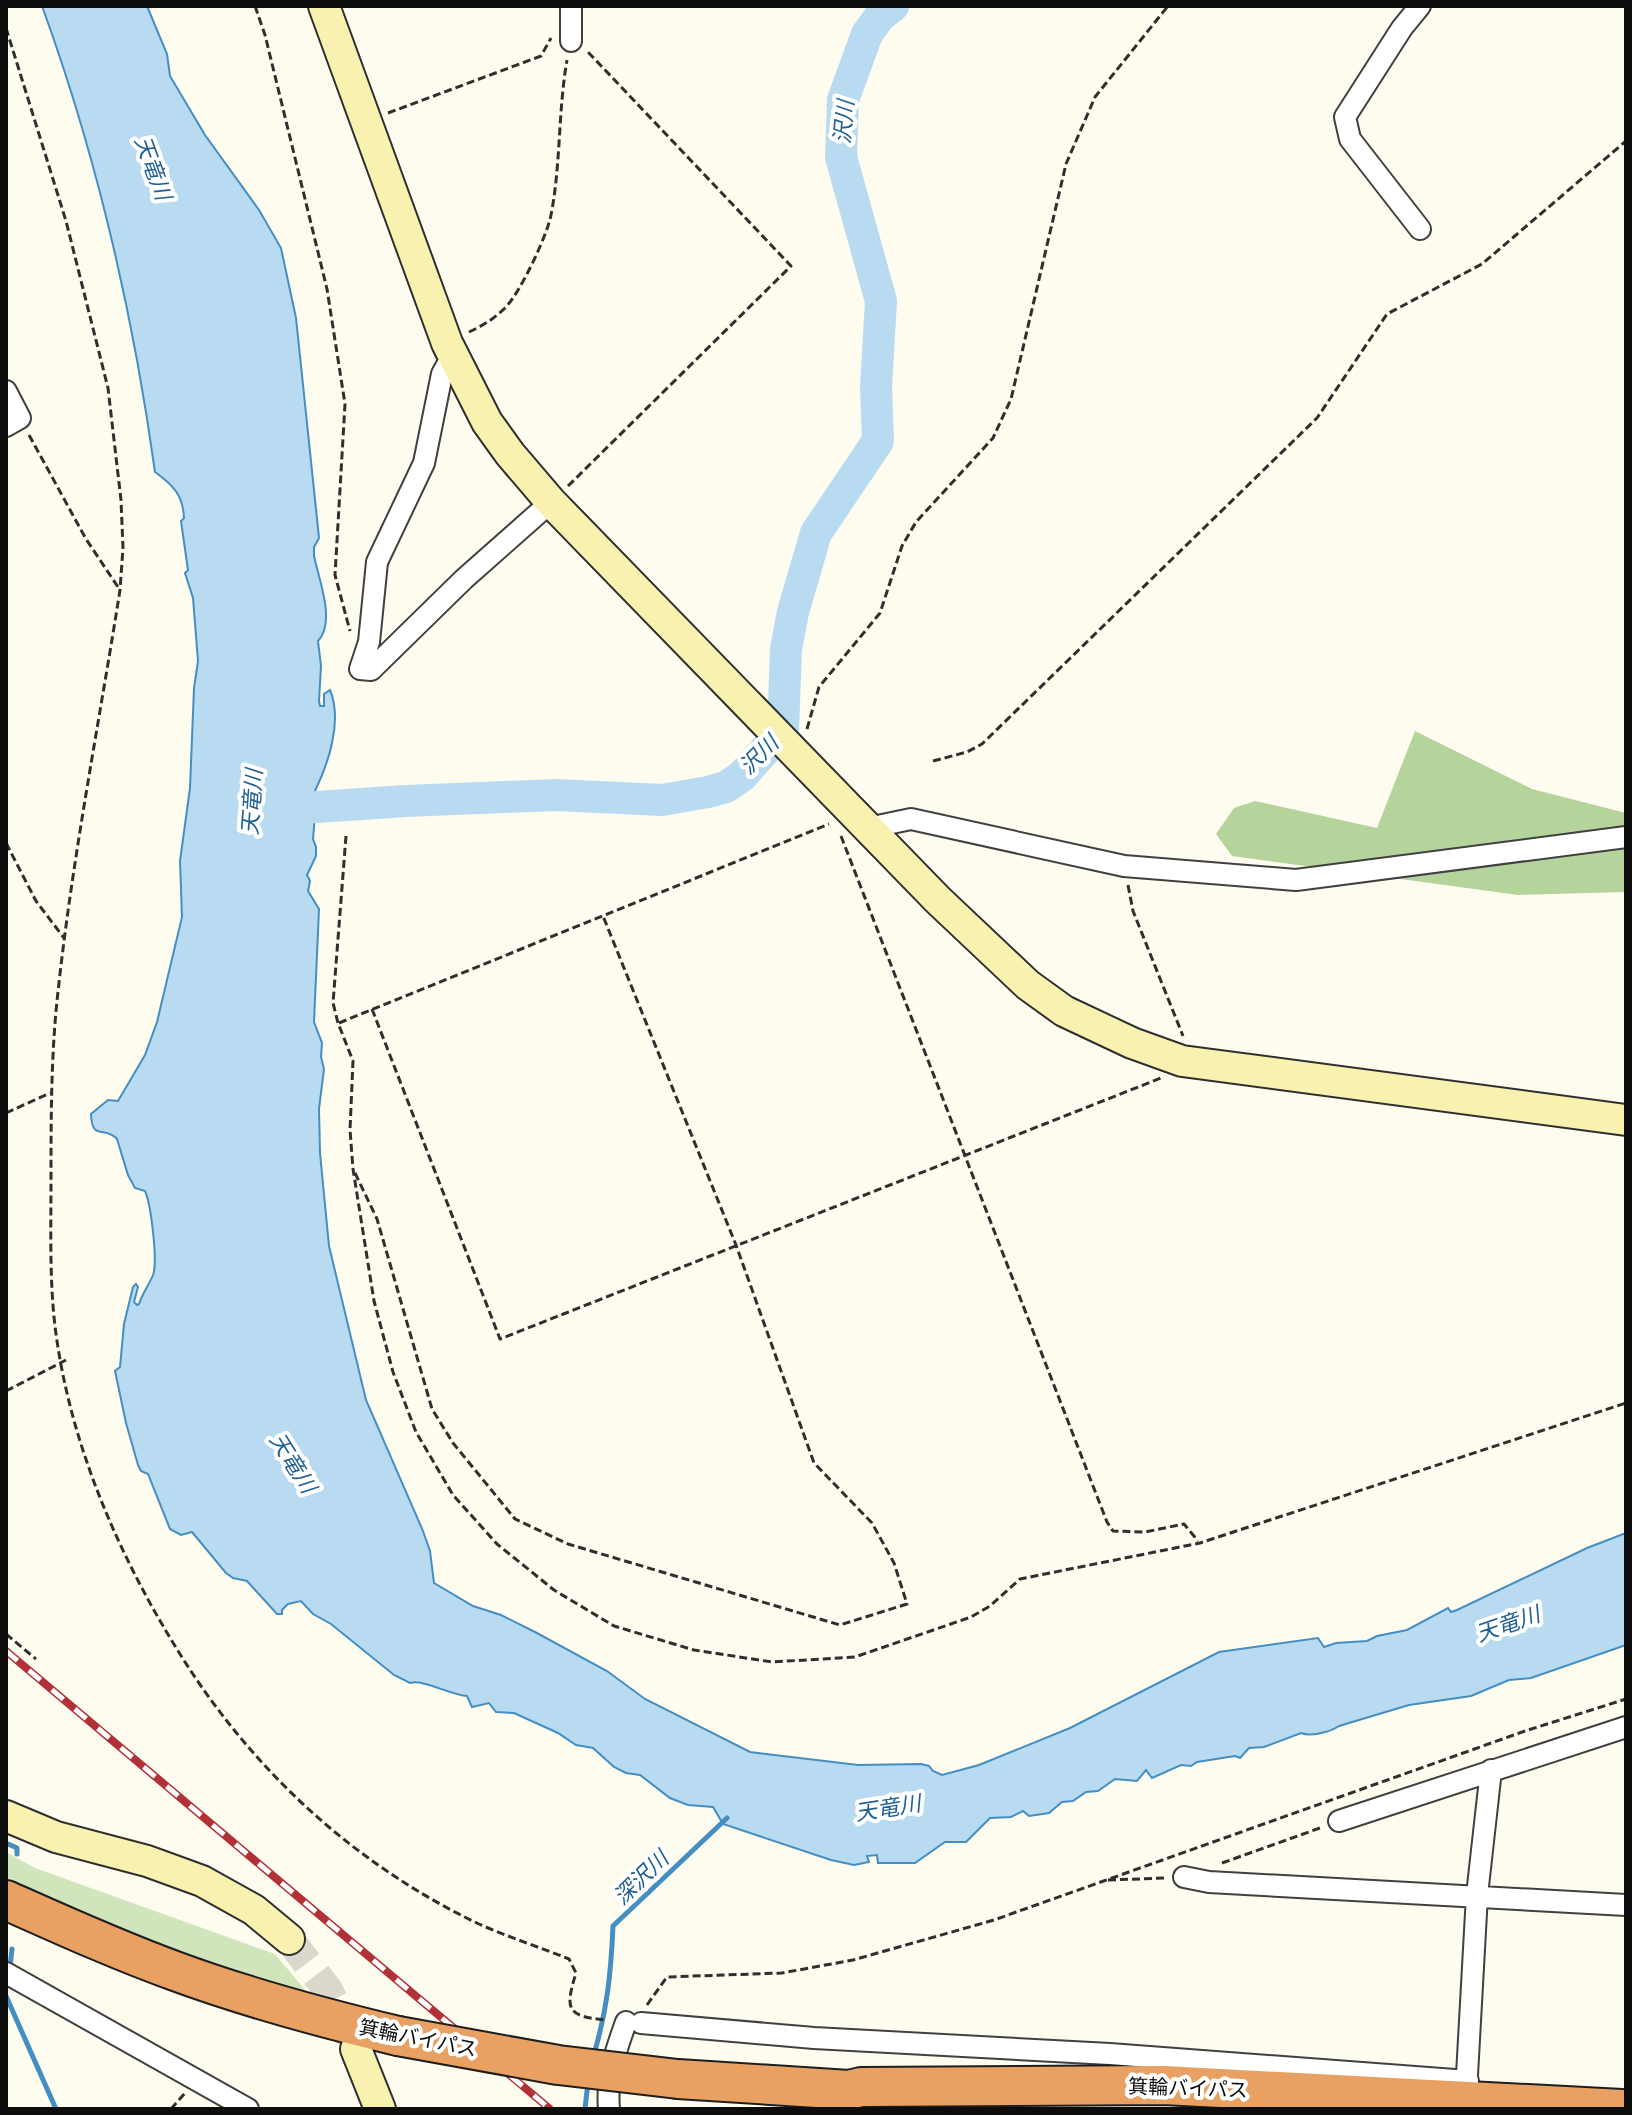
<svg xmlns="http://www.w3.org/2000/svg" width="1632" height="2115" font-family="'Libre Baskerville','Noto Sans JP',serif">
	<rect width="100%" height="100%" fill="#fefbef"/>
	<path fill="#d0e5bb" d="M6,1852l29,16 240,86 41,49 -61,-18 -249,-98z"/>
	<path fill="#b5d49c" d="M1415,731l117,58 94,24v79l-108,3 -286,-39 -16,-22 18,-26 21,-7 122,27z"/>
	<path fill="#b8dbf1" stroke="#458ec1" stroke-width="2" d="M42,6h105l20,48 3,22 35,59 54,75 22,38 15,70 23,220 -5,9v9c5,24 22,66 4,85l3,25 -2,35 1,5h4v-12l6,-4c13,31 -2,74 -15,101l7,8 -6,4 -3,36 3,8v9l-9,19 3,6 -2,10 11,18 -5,113 8,21 -1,14 3,12 -5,40 1,44 9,93 37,154 57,131 7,20 4,32 39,23 28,9 34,17 72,39 38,28 105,53 108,13 63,-1 8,2 4,5 9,4 37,-10 91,-37 149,-76 99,-14 6,9 12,-4 31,-2 10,-5 30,-6 41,-22 3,4 6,-2 130,-62 39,-15v112l-95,33 -22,2 -38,16 -62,9 -70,21c-9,6 -28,11 -38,7l-37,14 -15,1 -9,10 -5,-2 -38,6 -6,4 -10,-1 -29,13 -6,-8 -9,11 -22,-2 -17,12 -12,1 -13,9 -11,1 -13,11 -20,3 -6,-5 -12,6 -21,1 -24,24h-21l-30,21h-37l-1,-8 -10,1 2,6 -15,3 -23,-5 -108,-36 -10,-17 -25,-2 -18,-7 -30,-23 -14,-2 -12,-6 -21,-19 -17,-3 -18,-12 -44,-20 -18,-1 -7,-9 -17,4 -5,-11c-16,-1 -44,-17 -57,-13l-16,-8 -63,-51 -18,-10 -12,-13 -13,3 -6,6v4h-5l-30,-33 -14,-3 -7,-5 -34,-41 -11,3 -11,-6 -22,-55 -7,-3 -3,-6 -12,-42 -11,-52 5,-4 4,-43 9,-37 3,-3 2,3 -4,15 3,3 2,-1c4,-12 10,-19 14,-29 5,-13 -2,-71 -8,-84l-10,-3 -7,-13 -11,-36c-12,-14 -25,3 -26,-25l17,-14 10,1 27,-46 12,-33 25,-105 -2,-56 10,-73 4,-100 4,-27 -5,-63 -8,-25 3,-3 -7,-49 3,-3c-1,-23 -11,-33 -29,-46 -22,-159 -58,-315 -113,-466z"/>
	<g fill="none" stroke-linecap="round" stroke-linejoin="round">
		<path stroke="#458ec1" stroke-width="5" d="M6,1843l11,5v6
			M10,1967l2,-18
			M6,1996l50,113
			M593,2057c14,-45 18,-84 20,-131l114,-108
			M585,2109l3,-27"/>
		<path stroke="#b8dbf1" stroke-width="32" d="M277,826l25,-18 104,-7 150,-6 106,5 46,-8 18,-5 16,-11 41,-46 3,-81 7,-37 23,-79 62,-92 -2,-54 5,-86 -40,-144 2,-57 24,-66 13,-18 13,-10"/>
		<path stroke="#dad7cd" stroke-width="30" stroke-dasharray="30 15" stroke-linecap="butt" d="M289,1939l39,51 23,48"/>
		<g stroke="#404040" stroke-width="24">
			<path id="street" d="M571,41v-35
				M1420,229l-70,-90 -5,-22 57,-89 18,-22
				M454,360l-6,3 -6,11 -18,89 -47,99 -8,80 -9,27 11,1 93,-91 87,-77
				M6,391l14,27 -14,8
				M868,828l43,-9 213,47 172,14 330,-43
				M1339,1821l287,-94
				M1184,1877l25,5 417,23
				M6,1973l242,136
				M641,2023l173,15 296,16 358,27
				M1466,2093l11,-198 14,-125
				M609,2109c-3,-31 7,-59 17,-87"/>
		</g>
		<g stroke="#2f2f2f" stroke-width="34">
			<path id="secondary" d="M324,6l123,337 40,79 23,32 41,48 387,398 90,85 36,26 68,32 50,18 444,59
				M6,1816l50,21 91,24 55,20 52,29 35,29
				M356,2049l24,60"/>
		</g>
		<g stroke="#1e1e1e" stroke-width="42">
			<path id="highway" d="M6,1900c56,25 111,50 169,71 73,27 148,47 223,65
				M678,2079l171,11 12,-3 303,-2 458,24"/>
		</g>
		<path stroke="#2f2f2f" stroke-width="3" stroke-dasharray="8 4" stroke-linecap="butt" d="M255,6l10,29 62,254 18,115 -10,171 15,56
			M6,28l60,193 42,167 13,112 2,48 -3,42c-22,140 -50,280 -64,421 -5,56 -5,113 -5,169 0,53 -2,109 6,161 16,108 61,212 118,305 73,120 176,217 304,278 29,13 60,23 90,35l7,14c-11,36 -10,43 29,47
			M388,113l153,-57 10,-18
			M469,332c13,-6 25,-13 36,-24 15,-15 42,-72 46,-93 10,-51 7,-104 16,-155
			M29,435l57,104 34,51
			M568,486l223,-220 -203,-214
			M807,729l12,-42 61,-74 22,-67 14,-24 77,-84 18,-39 55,-235 29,-67 73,-91
			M933,761l34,-9 15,-8 335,-326 70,-104 95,-50 144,-123
			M346,836l-13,167 5,20 15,38 -3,69 3,39 21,132 19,71 23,60 37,63 44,49 57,46 60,36 80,24 78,12 83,-5 116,-40 19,-11 30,-27 180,-36 426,-140
			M841,836l266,686 6,9 32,1 39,-8 14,17
			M6,843l30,58 28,37
			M1128,885l5,26 50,125
			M372,1009l128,330 661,-261
			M339,1023l490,-199
			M6,1113l44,-20
			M355,1173l22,46 55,190 21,34 62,76 53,25 272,81 67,-21 -13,-41 -22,-40 -58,-60 -78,-218 -133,-329
			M6,1391l60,-31
			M6,1634l30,25
			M1222,1863l98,-35
			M1108,1880l57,-2
			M647,2005l20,-28 115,-4 71,-13 141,-40 531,-189 101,-32
			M171,2109l14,-16"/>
		<use href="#street" stroke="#fff" stroke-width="20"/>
		<use href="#secondary" stroke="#f8f1af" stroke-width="30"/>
		<use href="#highway" stroke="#e8a163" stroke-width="38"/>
		<g stroke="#b13136" stroke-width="8">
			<path id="rail" d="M6,1651l544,458"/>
		</g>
		<use href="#rail" stroke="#fff" stroke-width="5" stroke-dasharray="15" stroke-linecap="butt"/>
		<g stroke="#1e1e1e" stroke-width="42" stroke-linecap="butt">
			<path id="highway-bridge" d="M398,2036l160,29 120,14"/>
		</g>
		<use href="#highway-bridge" stroke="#e8a163" stroke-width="38"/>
	</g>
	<g text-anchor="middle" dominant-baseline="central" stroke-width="8" stroke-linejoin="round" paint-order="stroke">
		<g font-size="20" fill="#0d0d0d" stroke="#fff">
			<text transform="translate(418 2038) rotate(11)">箕輪バイパス</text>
			<text transform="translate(1188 2088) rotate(2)">箕輪バイパス</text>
		</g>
		<g font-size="22" font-style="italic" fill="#216094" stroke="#fff">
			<text transform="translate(844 122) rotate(-85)">沢川</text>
			<text transform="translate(153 168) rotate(70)">天竜川</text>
			<text transform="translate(759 755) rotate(-45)">沢川</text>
			<text transform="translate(252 802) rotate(-86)">天竜川</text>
			<text transform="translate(293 1463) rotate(58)">天竜川</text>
			<text transform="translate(1508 1624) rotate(-19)">天竜川</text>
			<text transform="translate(888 1808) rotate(-9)">天竜川</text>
			<text transform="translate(641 1878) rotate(-44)">深沢川</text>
		</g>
	</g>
	<rect width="1632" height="2115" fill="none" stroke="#0d0d0d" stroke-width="16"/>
</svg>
